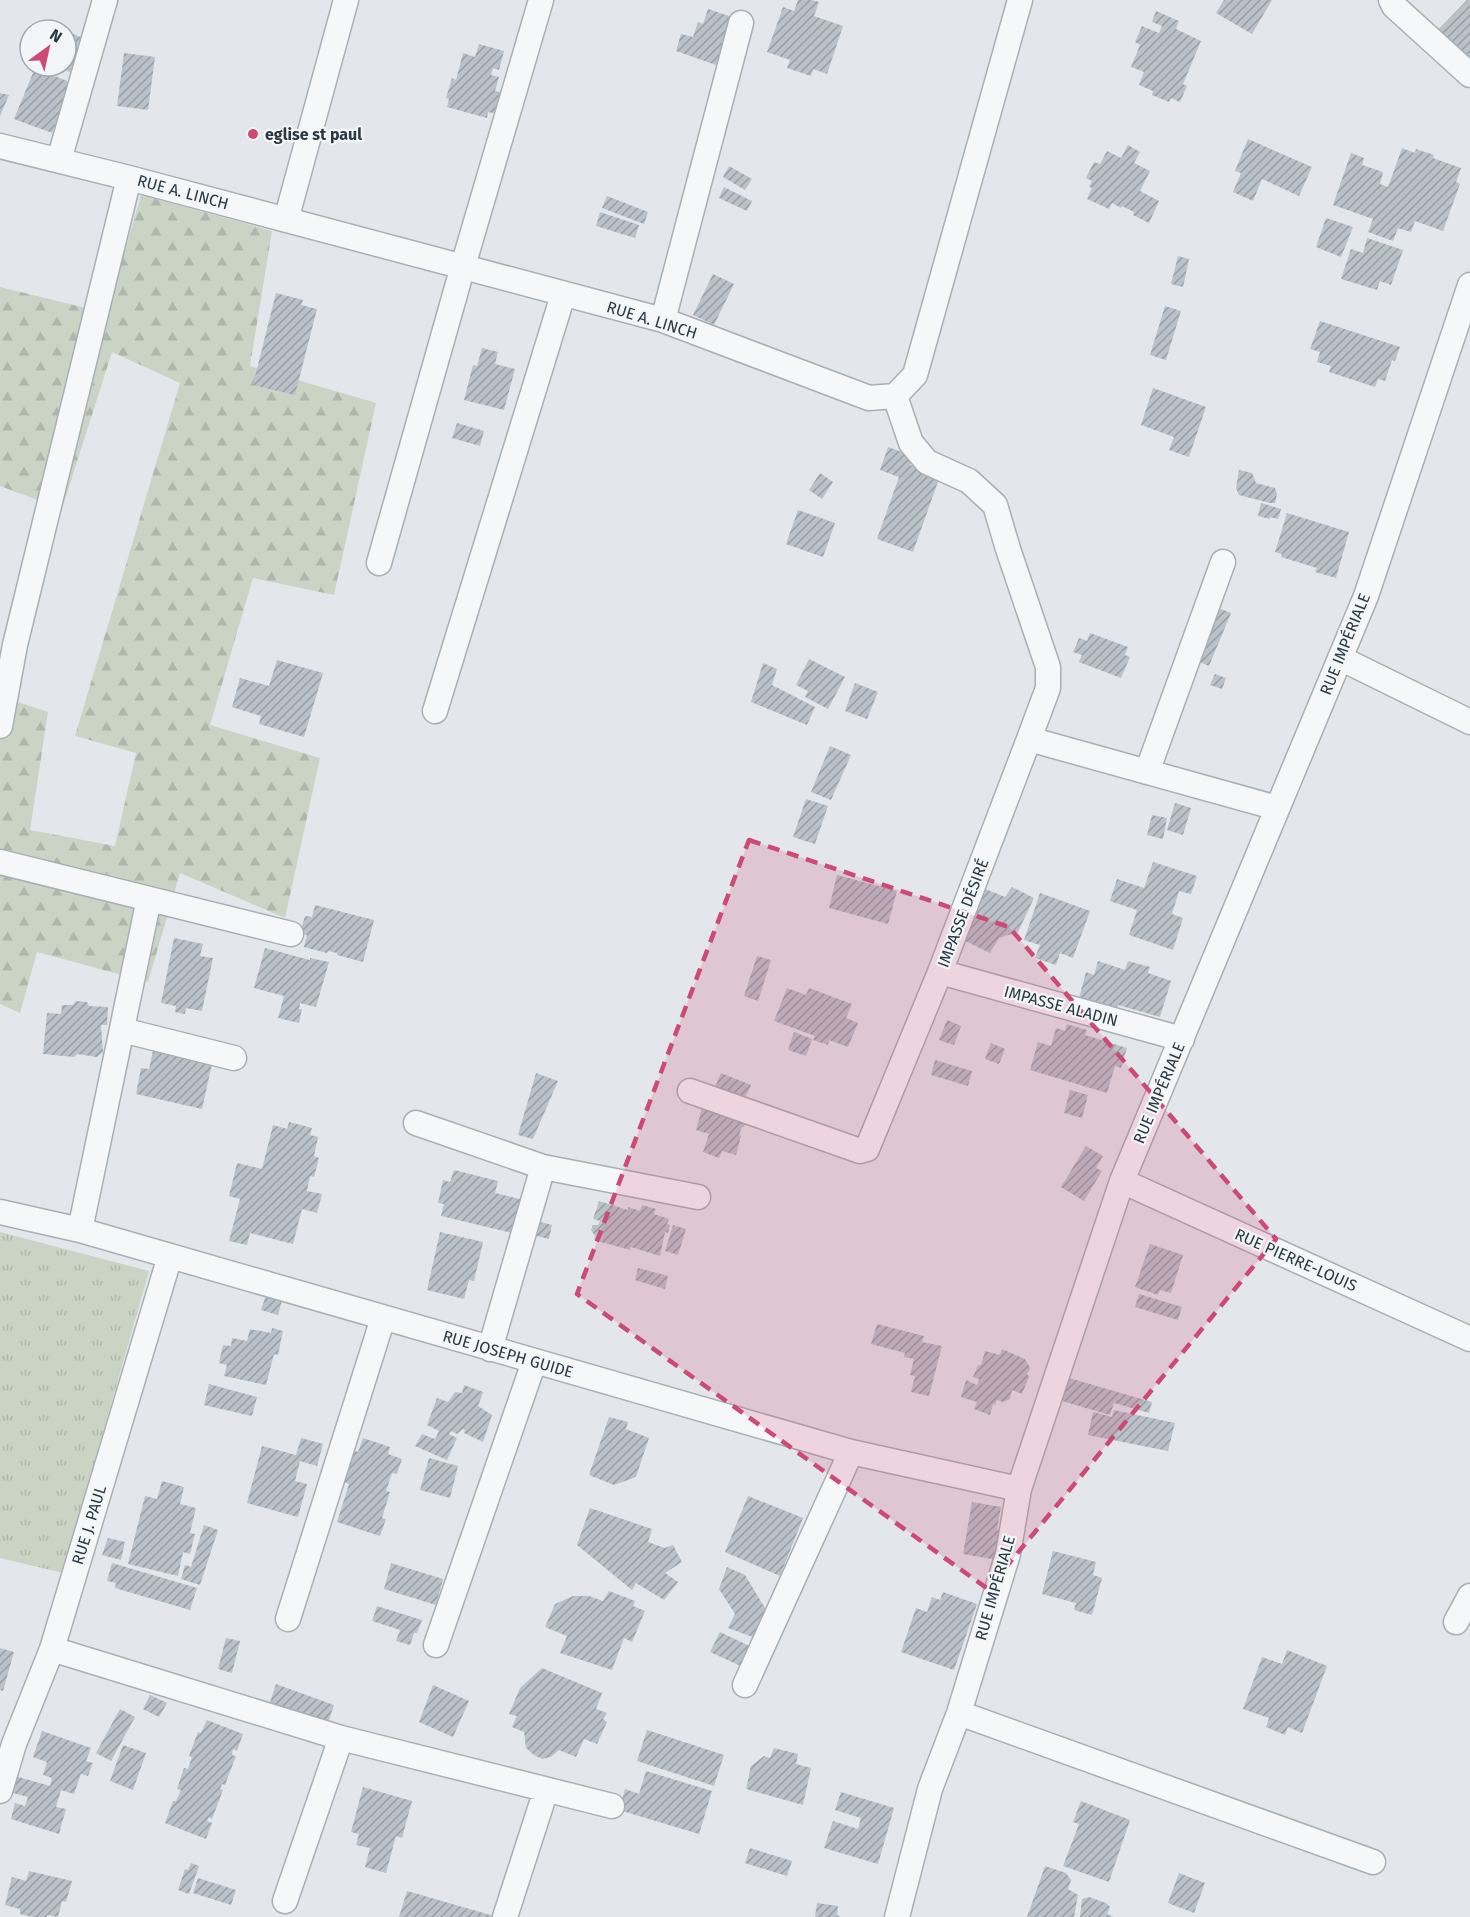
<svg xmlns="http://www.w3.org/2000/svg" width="1470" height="1917" font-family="'Fira Sans',sans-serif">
	<defs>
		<pattern id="grass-tufts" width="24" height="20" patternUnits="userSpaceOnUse" patternTransform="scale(1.5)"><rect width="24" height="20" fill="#cbd4c4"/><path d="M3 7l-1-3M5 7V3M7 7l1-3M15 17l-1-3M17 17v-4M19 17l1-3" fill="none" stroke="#aeb7aa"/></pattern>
		<pattern id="forest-firs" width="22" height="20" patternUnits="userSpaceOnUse" patternTransform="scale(1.5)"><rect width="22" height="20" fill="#cbd4c4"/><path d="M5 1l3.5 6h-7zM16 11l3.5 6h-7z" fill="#aeb7aa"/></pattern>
		<pattern id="building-hatch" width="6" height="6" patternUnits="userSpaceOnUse" patternTransform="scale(1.5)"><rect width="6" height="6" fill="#bac1c8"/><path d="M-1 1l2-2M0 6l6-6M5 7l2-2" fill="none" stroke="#979ea4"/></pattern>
	</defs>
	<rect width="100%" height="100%" fill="#e3e7eb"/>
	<path fill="url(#grass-tufts)" d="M0,1232l149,39 -86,302 -63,-15z"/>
	<path fill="url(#forest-firs)" d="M141,195l131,36 -22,135 126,37 -42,192 -81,-17 -43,147 110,33 -35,160 -105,-45 -32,109 -111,-30 -17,61 -20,-9v-308l48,16 -18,118 85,16 21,-93 -61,-17 105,-353 -68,-31 -50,157 -62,-23v-199l107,26z"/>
	<path fill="url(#building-hatch)" d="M798,0h14l7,2 -5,14 29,10 -16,48 -14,-5 -2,7 -24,-8 3,-8 -23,-8 16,-45 11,4z
		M1224,0h48l-20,34 -36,-21z
		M1467,0h3v56l-2,2 -30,-28z
		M708,9l24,8 -16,48 -40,-14 5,-17 12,3 5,-15 5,2z
		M1156,11l23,10 -3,8 25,12 -18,43 4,2 -7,16 -9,-4 -2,4 -17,-7 1,-4 -14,-6 5,-13 -13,-5 9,-22 -5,-3 7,-16 17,7 3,-7 -10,-4z
		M39,20l25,10h-28z
		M66,31l17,7 -13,34 -16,-6h12z
		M479,44l25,7 -5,19 -6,-2 -2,7 8,2 -4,14 9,2 -6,21 -10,-2 -1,6 -40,-11 2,-8 -3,-1 6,-20 4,2 7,-27 12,4z
		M124,53l31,4 -7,53 -31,-4z
		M35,68l37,15 -20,50 -38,-14z
		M0,93l9,2 -9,21z
		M1248,139l64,28 -13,29 -37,-17 -9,22 -20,-9 8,-19 -6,-2z
		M1128,145l12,7 -6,11 16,8 -10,20 19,10 -10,22 -16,-8 1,-3 -12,-6 -1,2 -9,-5 -3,6 -22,-10 5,-11 -3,-1 3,-6 -6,-3 8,-16 6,2 7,-13 14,7z
		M1402,148l13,5 1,-4 18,6 -1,3 28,10 -5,14 4,2 -17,47 -28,-10 -4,11 -13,-4 -5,13 -25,-9 5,-13 -40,-14 18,-52 13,5 -2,7 21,7 -3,12 8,3z
		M729,166l23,13 -7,11 -22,-13z
		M724,187l28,14 -5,10 -28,-13z
		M607,196l41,16 -4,12 -42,-16z
		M600,212l39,13 -4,13 -39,-12z
		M1326,218l27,9 -12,30 -25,-10z
		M1367,238l36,12 -12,35 -11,-4 -3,9 -36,-11 10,-30 12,4z
		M1178,256l11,3 -6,28 -12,-3z
		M713,274l21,10 -20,41 -21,-10z
		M276,293l27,7 -2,5 16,4 -22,86 -42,-10z
		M1165,306l16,5 -15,49 -16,-5z
		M1320,321l80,26 -5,14 -3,-1 -7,21 -7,-2 -3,8 -46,-15 2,-6 -14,-4 3,-10 -10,-3z
		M482,348l16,4 -3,12 20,5 -11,41 -40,-10 9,-35 4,1z
		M1153,388l53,19 -17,50 -20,-7 5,-13 -33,-12z
		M457,423l27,8 -4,15 -28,-8z
		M888,447l25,9 -3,9 30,11 -27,76 -36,-13 22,-62 -19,-7z
		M1239,470l13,3 4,10 19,5 2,6 -2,9h-5l-31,-8 -3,-7z
		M820,473l13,9 -11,17 -13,-9z
		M1261,503l20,6 -3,10 -8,-2v2l-12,-3z
		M798,510l37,13 -12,34 -37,-13z
		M1287,513l62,19 -13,46 -21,-6 2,-4 -36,-11 1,-3 -7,-2z
		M1216,607l15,6 -22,53 -14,-6z
		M1090,633l38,14 -3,8 5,2 -9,21 -42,-16 3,-7 -9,-3 6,-14 8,3z
		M809,659l36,18 -17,32 -23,-12 3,-6 -12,-6z
		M277,660l46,13 -19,64 -45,-13 2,-8 -29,-9 8,-29 29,8z
		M763,663l14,6 -5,16 43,22 -8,18 -56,-23z
		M1215,674l11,4 -4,11 -12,-4z
		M855,683l23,9 -11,27 -22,-8z
		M830,746l21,9 -20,45 -20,-8z
		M806,799l22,7 -13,38 -22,-7z
		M1175,803l16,5 -8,27 -16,-5z
		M1152,815l15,3 -4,21 -16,-4z
		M1153,862l44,14 -6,18 -12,-3 -7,23 11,4 -10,32 -44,-15 8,-25 -27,-9 7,-22 27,9z
		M837,875l60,16 -9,33 -59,-16z
		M1012,887l22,11 -16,34 -19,6 -9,15 -29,-14 22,-51 22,9z
		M1040,893l50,18 -17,47 -13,-5 -4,12 -21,-7 5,-13 -16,-5z
		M315,905l59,15 -11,42 -26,-7v-2l-9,-2 -1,2 -23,-6 3,-12 -7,-2 5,-17 7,1z
		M174,938l29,6 -3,12 13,2 -11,53 -16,-3 -1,6 -10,-2 1,-6 -15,-3z
		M265,948l45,12v-2l19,4 -13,45 -16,-4 -1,6h3l-3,14 -21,-5 6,-22 -30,-8z
		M757,956l14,4 -13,41 -14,-5z
		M1098,961l27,9 3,-9 22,6 -2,6 23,8 -11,36 -42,-12 -2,5 -37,-12 7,-26 8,3z
		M787,988l19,7 3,-7 43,16 -6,14 12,5 -10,24 -19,-7 -1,5 -15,-5 2,-4 -41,-15z
		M76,1001l11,1 2,4 19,1 -1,18h-6l2,27 -6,5 -20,-3 -3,3 -31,-3 4,-41 14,1 1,-9h11z
		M947,1020l14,6 -7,19 -15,-5z
		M1067,1024l20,6 -2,5 42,13 -6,20 -6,-2 -8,27 -77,-23 8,-28 13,4 5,-18 9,3z
		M794,1032l18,7 -6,17 -18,-6z
		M991,1043l14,6 -6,15 -14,-5z
		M153,1051l59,13 -10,45 -66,-15 5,-26 8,1z
		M935,1060l37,11 -4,15 -37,-11z
		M536,1073l22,8 -25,58 -15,-4z
		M721,1073l30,12 -6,13 -30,-11z
		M1070,1090l18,5 -6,23 -18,-5z
		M702,1108l44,13 -2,6h-2l-3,8 2,1 -5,19 -14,-4 -3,7 -16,-6 6,-18 -13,-4z
		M289,1122l23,6 -2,7 8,2 -4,19 5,2 -5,19 -4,-1 -3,15 15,3 -5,19 -15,-4 -9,35 -43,-11 -3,12 -18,-4 11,-42 -11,-3 8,-33 25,6 11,-44 14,4z
		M1086,1146l17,10 -7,12 6,3 -18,30 -23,-14z
		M454,1170l44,11 -3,12 29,7 -8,34 -75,-18 3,-12 -6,-1 5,-23 7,2z
		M599,1201l29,9v-3l12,4 2,-6 14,4 -2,5 15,5 -2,5 3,1 -2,8 -3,-1 -5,24 -29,-9 -1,3 -36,-10 1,-4 -4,-6 2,-5h5l2,-4 -7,-2z
		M537,1221l15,4 -3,14 -16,-4z
		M673,1225l13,4 -8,26 -13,-4z
		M440,1232l43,10 -9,39 -5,-1 -5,19 -37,-9z
		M1150,1244l33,11 -12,38 -11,-3 -2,5 -23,-8z
		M638,1268l30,8 -3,13 -30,-9z
		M1139,1294l43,13 -4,13 -43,-13z
		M266,1295l16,5 -4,15 -17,-5z
		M877,1324l47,12 -2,6 20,4 -13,50 -18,-4 4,-16 -5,-1 4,-16 -10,-2 1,-4 -34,-9z
		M272,1328l11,3 -5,24 -4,-1 -8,31 -42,-9 3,-11 -8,-2 4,-18 8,1 1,-8 15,3 3,-12 21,4z
		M1002,1349l23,10 5,9 -3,6 2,3 -7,17 -10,-4 -2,9 -7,3 -6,-2 -2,5 -2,-1 -3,11 -16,-6 3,-7 -16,-5 5,-17 11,5 2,-6 -6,-2 5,-12h3l4,-14 15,4z
		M1069,1378l83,24 -3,11 -35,-10 -4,12 -48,-14z
		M209,1384l48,13 -5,19 -48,-11z
		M464,1385l19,7 -5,14 14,9 -9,27 -19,-9 1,-3 -2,-1 -6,5 -6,-3 -2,3 8,4 -10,22 -32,-14 7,-12 13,5 4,-8 -12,-6 10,-27 11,4 7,-10 7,1z
		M1114,1410l61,13 -7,28 -80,-16 5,-23 19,5z
		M609,1417l19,5 -2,7 23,9 -13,39 -22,8 -25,-10z
		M301,1438l22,6 -6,22 -17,-5 -5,20 12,3 -9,33 -51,-14 15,-57 34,9z
		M363,1438l27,9 -2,7 14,5 -5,15 -5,-1 -6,18 4,1 -8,26 4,1 -6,17 -43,-14 12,-38 -5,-2 10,-32 4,2z
		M429,1458l29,8 -8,32 -30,-8z
		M162,1481l22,6 -4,17 16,4 -6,25 5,1 -5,20 -7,-2 -5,24 -50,-12 17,-68 12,3z
		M748,1496l55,22 -23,58 -55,-24z
		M972,1502l29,5 -4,23 11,2 -5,29 -40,-7z
		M590,1508l62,21 -4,13 17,6 8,-3 9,17 -17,11 13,9 -14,18 -28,-17 -4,7 -55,-45z
		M204,1525l14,5 -18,55 -19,-6 4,-14 6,2z
		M108,1538l17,4 -4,18 -19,-5z
		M1053,1551l43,11 -3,13 9,3 -10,37 -18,-5 2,-7 -34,-9z
		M112,1563l85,25 -7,22 -75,-22 1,-5 -9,-2z
		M391,1563l52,16 -7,26 -52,-16z
		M727,1567l18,8 23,38 -10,26 -30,-11 7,-14 -16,-25z
		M609,1591l26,10 -2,5 12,5 -13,31 -8,-4 -12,32 -52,-17 7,-17 -22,-9 10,-23 18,-8h16l14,5z
		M943,1592l34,12 -23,66 -53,-18 15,-44 11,4 5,-15 8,3z
		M377,1606l45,14 -5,13h-3l-4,12 -14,-4 4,-11 -28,-9z
		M720,1632l34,16 -9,20 -35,-16z
		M226,1638l14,3 -8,32 -14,-4z
		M0,1648l14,4 -11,39 -3,-1z
		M1287,1650l40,16 -25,67 -14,-6 -3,8 -19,-8 3,-9 -26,-9 19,-52 20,7z
		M542,1668l60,25 -6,16 11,4 -4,6 4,3 -10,22 -13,-5 -8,18 -17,-7 -8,7 -9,2 -8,-4 -8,-7 -2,-16 -12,-5 5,-11 -8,-2 11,-26z
		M276,1684l58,21 -6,18 -58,-21z
		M433,1685l36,16 -16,36 -34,-15z
		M150,1695l17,8 -8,14 -16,-8z
		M120,1709l15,8 -24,44 -15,-8z
		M207,1720l36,14 -6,17 -4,-2 -1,6 4,1 -11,29 -3,-1 -2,5 3,1 -11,29 -3,-2 -2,4 5,2 -6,16 -41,-16 8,-22h3l5,-11 -4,-1 7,-21 4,1 4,-12 -3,-1 9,-24 3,1z
		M647,1730l77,25 -10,31 -77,-25z
		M42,1731l49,17 -5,13 7,2 -5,13 -7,-2 -7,20 -13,-4 -5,17 10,2 -7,25 -48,-15 4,-16 10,3 3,-9 -18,-5 5,-16 35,10 2,-8 -9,-3 4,-13 -14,-5z
		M123,1745l23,8 -13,37 -23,-9z
		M774,1748l24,6 -2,10 15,4 -8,37 -57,-16 5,-23 13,-10 6,2z
		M646,1771l66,20 -13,43 -80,-24 6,-21 14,5z
		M363,1787l49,14 -10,37 -6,-2 -10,37 -21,-6 5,-19 -14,-3 3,-11 -8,-2z
		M841,1792l53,16 -16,56 -54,-16 9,-27 25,8 3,-11 -26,-8z
		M1081,1801l49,19 -21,62 -46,-16 16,-42 -6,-2z
		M750,1848l42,13 -5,15 -42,-13z
		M191,1863l8,3 -10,28 -11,-4 7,-21 3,1z
		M1045,1866l21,7 5,7 -3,9 10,6 -4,22h-47z
		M29,1871l43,10 -6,21 -4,-1 -4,16 -11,-2v2h-14l-13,-3v-5l-15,-4 7,-28 14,4z
		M1179,1873l26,10 -11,30 -26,-10z
		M198,1878l38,12 -5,15 -38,-12z
		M407,1891l87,25v1h-95z
		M1089,1897l17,6 4,4 -3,7 7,3h-34l2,-18z
		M817,1903l21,3 -1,9 4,2h-26z"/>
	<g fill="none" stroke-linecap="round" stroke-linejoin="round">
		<g stroke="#a8afb5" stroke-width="27">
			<path id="minor" d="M1391,0l3,6 76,69
				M0,146l129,32 534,142 206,78 26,-2 20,-21 105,-375
				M59,160l46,-160
				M286,220l60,-220
				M663,320l78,-297
				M895,396l16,47 16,19 42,19 26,24 13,44 40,118v21l-19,51
				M379,563l84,-297 78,-266
				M1340,658l130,64
				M435,711l128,-416
				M0,726l15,-81 114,-467
				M1147,772l76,-210
				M0,862l291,72
				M940,972l242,67
				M122,1030l112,28
				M690,1091l170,60 7,-2 73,-177 89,-233 248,69
				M416,1123l127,44 155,30
				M1122,1181l348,158
				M0,1212l80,18 771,222 168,37
				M80,1230l69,-331
				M490,1349l53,-182
				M288,1619l95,-301
				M1456,1622l14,-26
				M436,1645l98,-283
				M52,1649l289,89 271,68
				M745,1685l106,-233
				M959,1713l414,149
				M0,1791l14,-47 38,-95 118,-393
				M285,1901l56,-163
				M505,1917l41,-127
				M897,1917l33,-128 29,-76 49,-159 11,-65 103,-308 244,-585 104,-311"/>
		</g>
		<use href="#minor" stroke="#f5f7f9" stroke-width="24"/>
	</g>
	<path fill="#cd4a75" fill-opacity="0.2" stroke="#cd4a75" stroke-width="4.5" stroke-dasharray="12 8" stroke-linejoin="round" d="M749,840l260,87 267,312 -288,350 -411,-295z"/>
	<circle fill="#cd4a75" stroke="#f2f6f8" stroke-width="2" cx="253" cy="134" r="6"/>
	<g text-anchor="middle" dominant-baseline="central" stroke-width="4.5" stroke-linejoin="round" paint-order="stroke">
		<g font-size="16" font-weight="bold" fill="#2a3843" stroke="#f2f6f8" text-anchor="start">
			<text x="265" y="134">eglise st paul</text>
		</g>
		<g font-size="16" fill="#2a3843" stroke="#f2f6f8">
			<text transform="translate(183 192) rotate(15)">RUE A. LINCH</text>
			<text transform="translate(652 320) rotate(17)">RUE A. LINCH</text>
			<text transform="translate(1345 644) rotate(-68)">RUE IMPÉRIALE</text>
			<text transform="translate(963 913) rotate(-69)">IMPASSE DÉSIRÉ</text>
			<text transform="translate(1061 1006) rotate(15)">IMPASSE ALADIN</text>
			<text transform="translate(1159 1093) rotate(-67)">RUE IMPÉRIALE</text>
			<text transform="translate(1296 1260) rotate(24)">RUE PIERRE-LOUIS</text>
			<text transform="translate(508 1354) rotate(16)">RUE JOSEPH GUIDE</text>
			<text transform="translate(89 1525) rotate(-73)">RUE J. PAUL</text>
			<text transform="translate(995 1588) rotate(-74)">RUE IMPÉRIALE</text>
		</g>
	</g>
	<g transform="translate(48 48) rotate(33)"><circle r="28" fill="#f2f6f8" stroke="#a2aab0" stroke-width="1.5"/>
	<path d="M0-4.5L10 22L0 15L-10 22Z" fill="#cd4a75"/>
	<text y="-9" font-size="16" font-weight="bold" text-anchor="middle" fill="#2a3843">N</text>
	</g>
</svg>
